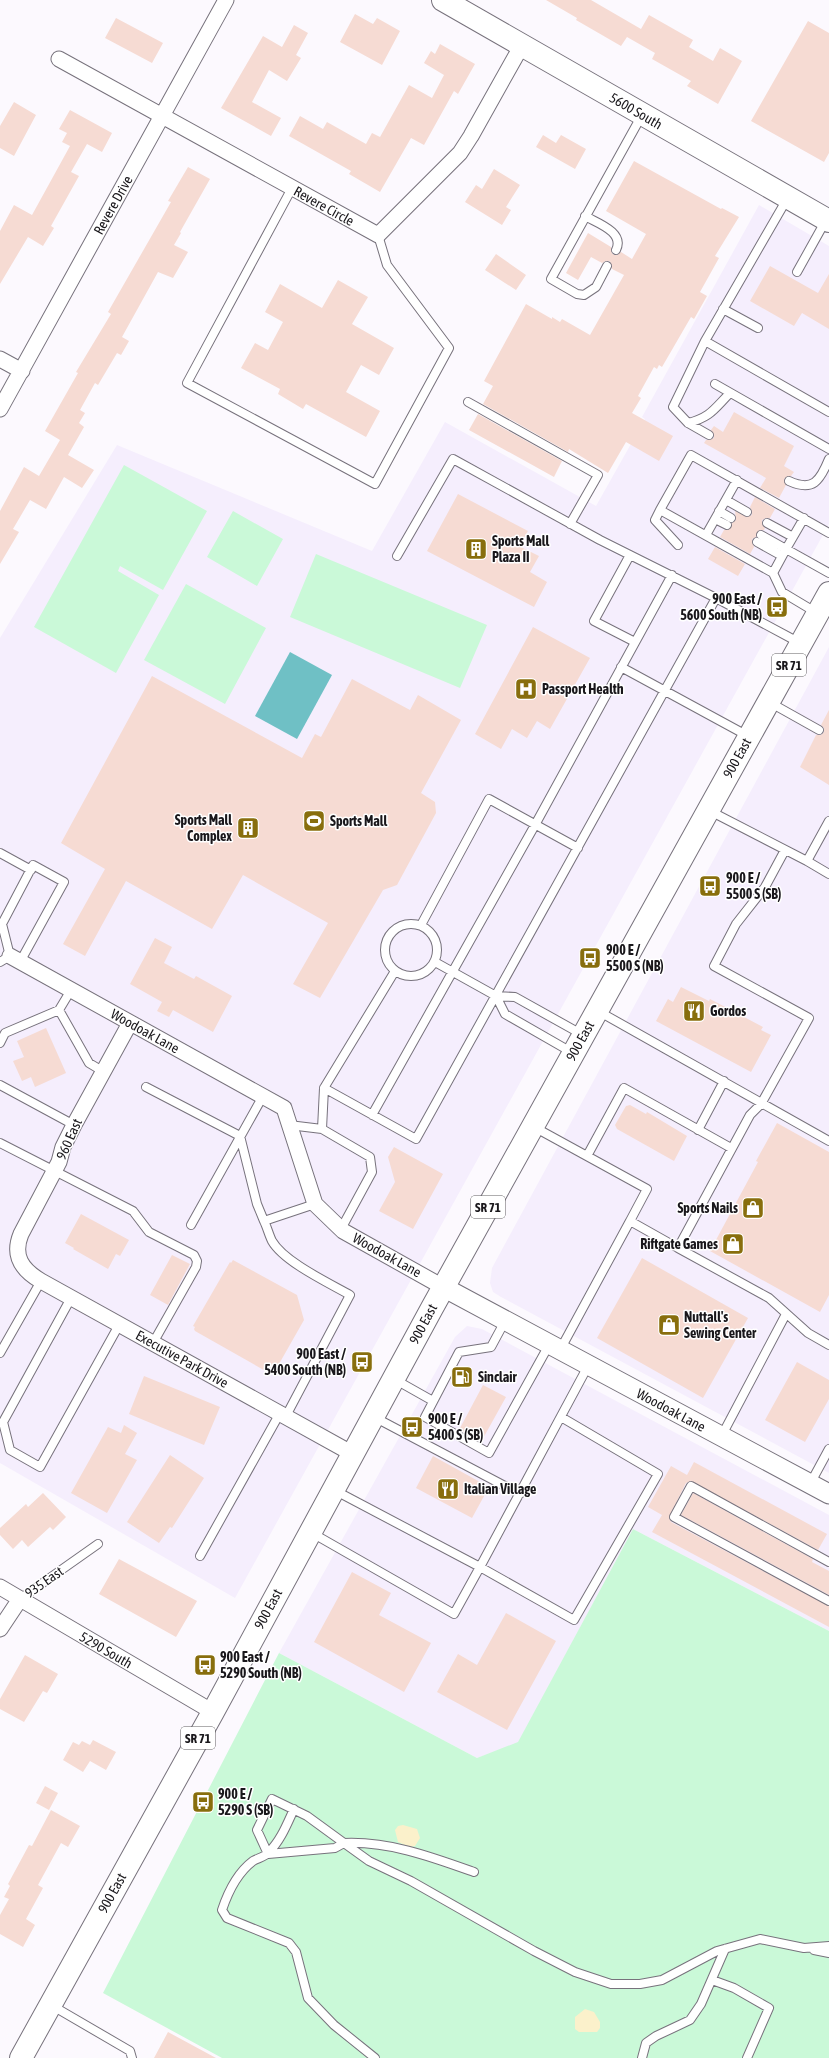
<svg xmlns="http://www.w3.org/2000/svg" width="829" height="2058" font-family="'Asap Condensed',sans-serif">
	<rect width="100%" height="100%" fill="#fcf9fe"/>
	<path fill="#f5eefd" d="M759,205l70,41v278l-594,1074 -235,-135v-825l117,-193 255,106 73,-129 151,84 49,-87 -3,-2z
		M829,647v826l-328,-176 -8,-5 -3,-9 2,-15z
		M467,1326l15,3 347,186v116l-196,-102 -115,214 -41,15 -198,-105 176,-316z"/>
	<path fill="#caf9d8" d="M124,465l83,46 -44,79 -43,-24 -2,5 41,24 -43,78 -82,-46z
		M233,511l50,28 -26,47 -50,-29z
		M316,554l171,71 -27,63 -170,-71z
		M186,584l80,44 -41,76 -81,-44z
		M633,1529l196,102v427h-607l-119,-65 176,-340 198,105 41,-16z"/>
	<path fill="#fbf1cb" d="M403,1825l14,4 3,9 -5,8 -5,1 -12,-5 -3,-12 3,-4z
		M585,2009l9,3 6,10v6l-3,4h-18l-4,-3v-12z"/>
	<path fill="#6fc0c5" d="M290,652l42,23 -35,64 -42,-23z"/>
	<path fill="#f6dbd3" d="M546,0h45l50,29 8,-14 44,25 -4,7 24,14 7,-13 22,13 -24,43 -31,-18 4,-5 -39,-22 3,-6 -28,-16 -6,9 -45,-26 1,-2z
		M355,14l18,10 4,-6 23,13 -18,34 -42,-23z
		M116,18l47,25 -11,20 -47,-25z
		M808,21l21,12v120l-5,9 -73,-41z
		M294,25l14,8 -12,22 5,3 -14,23 -18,-11 -17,32 29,16 -10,18 -50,-28 42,-72 19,11z
		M440,44l35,20 -17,30 -4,-3 -30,54 -13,-7 -31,54 -31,-18 2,-3 -62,-35 11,-20 23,13 4,-7 39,22 6,-11 8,4 29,-52 23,13 12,-23 -20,-12 7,-12 4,3z
		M14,102l22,13 -22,41 -14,-8v-22z
		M70,110l42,23 -10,19 -15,-8 -16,28 8,4 -28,50 3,2 -11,18 -15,-9 -28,47v-53l14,-26 18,10 38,-69 -8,-4 5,-9 -8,-4z
		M543,135l13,8 5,-8 25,14 -11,20 -39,-22z
		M634,161l87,48 1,-1 17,9 -24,39 4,2 -19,34 7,4 -13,23 -3,-2 -29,50 -3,-2 -2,4 -3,-2 -16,29 3,2 -9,15 41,23 -14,25 -33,-19 -18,31 -39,-24 -1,3 -85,-48 10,-18 -9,-5 42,-77 26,15v-2l8,5 2,-3 28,16 34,-60 -12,-6 -2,-8h-4l-4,2 -11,-6 -13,23 -12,-7 22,-40 23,14 1,7 5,1 4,-3 11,7 14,-25 -40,-23z
		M188,167l22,12 -30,53 1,1 -7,12 14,7 -15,26 -15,-6 -36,65 7,4 -8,14 -4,-2 -19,32 -3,-2 -15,27 5,3 -6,10 5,4 -16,28 26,15 -12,18 -18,-11 -18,32 -16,-9 -17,29 6,3 -19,32v-53l24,-44 15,9 21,-36 -15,-9 33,-58 -2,-1 35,-58 -3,-2 63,-110 -3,-1z
		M494,169l26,16 -14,22 5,3 -9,15 -37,-23 11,-17 6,4z
		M496,254l30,21 -10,15 -31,-20z
		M770,266l48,27 11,-19v55l-27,-16 -8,13 -44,-25z
		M338,280l30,17 -16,27 42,24 -15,27 -18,-10 -15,27 34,19 -14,26 -60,-33 -3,5 -25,-15 2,-5 -39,-21 14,-25 13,7 15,-28 -18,-10 15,-28 42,24z
		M734,412l60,34 -10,20 10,6 -3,4h-3l-4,3 2,6 -7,13 -19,-10 6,-10 -62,-35 2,-3h3l5,-2v-3l-3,-5 3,-4 9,6z
		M478,414l84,47 -8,16 -85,-47z
		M458,494l70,37 -9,15 20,10 -9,16 17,10 -13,25 -107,-56z
		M755,497l20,12 -5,9h-4l-4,2v4l3,4 -1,2 -6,1 -2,6 -4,2v3l2,5 -4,7 -30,-17 4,-7 6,-1 2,-6 4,-3 -1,-9 12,6 5,-2v-3l-2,-5z
		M715,547l30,17 -7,12 -30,-17z
		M533,627l57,31 -40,71 -13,-8 -10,17 -15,-9 -11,20 -26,-15z
		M152,676l150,82 13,-24 6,3 31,-58 58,31 8,-15 43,25 -40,73 14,9 1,11 -39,72 -14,5 -63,108 -27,-14 35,-61 -85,-48 -31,54 -86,-48 -41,75 -22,-12 42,-75 -44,-26z
		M829,710v75l-29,-18 16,-32h5l3,-3v-4l-3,-3z
		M155,938l17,9 -8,16 30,16 2,-3 36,20 -19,36 -40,-22 -4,7 -12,-6 5,-9 -32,-18z
		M681,987l28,14 1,-2 53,28 -2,3 10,5 -20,37 -95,-51 12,-22 5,3z
		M46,1028l20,45 -31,14 -4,-10 -9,4 -9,-20 11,-4 -7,-16z
		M630,1105l16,9 1,-2 40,24 -13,25 -57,-32 -2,-4 11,-19z
		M777,1123l52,29v143l-9,17 -110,-61 48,-89 -2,-1z
		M394,1147l49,27 -30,55 -34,-18 16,-29 -7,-25z
		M81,1214l48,26 -9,16 -4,-2 -8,15 -35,-20 1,-1 -9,-5z
		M172,1255l18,9 -22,41 -18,-10z
		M642,1258l106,60 -45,80 -106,-60z
		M233,1260l64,35 7,25 -29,51 -2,-1 -1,2 -3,1 -74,-42 -1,-2 1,-2 -2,-1 37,-64 1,1z
		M797,1362l32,18v19l-24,43 -40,-22z
		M144,1376l76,31 -16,38 -75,-31z
		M483,1385l23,12 -25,45 -22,-12z
		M124,1425l13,8 -12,21 12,6 -30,53 -36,-20 37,-66 13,6z
		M170,1455l34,23 -32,50 -2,-1 -11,16 -32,-21z
		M433,1456l56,31 -17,31 -56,-30z
		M694,1462l133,72 -9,16 -127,-69 -5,2 -17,34 2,5 158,84v21l-177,-95 10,-17 -14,-8 23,-41 16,9z
		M43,1493l23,24 -13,13 -3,-3 -22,20 -6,-7 -9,9 -13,-14v-7l26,-24 2,3z
		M693,1493l120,66 -1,3 17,9v24l-148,-80z
		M119,1559l78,42 -21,36 -77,-43z
		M352,1572l39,21 -12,22 52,28 -27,49 -90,-50z
		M506,1613l50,28 -49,89 -70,-38 21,-38 19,11z
		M25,1655l33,19 -11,19 -4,-2 -19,31 -24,-13v-10z
		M93,1740l23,12 -10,18 -16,-9 -7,11 -20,-12 10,-18 6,3 3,-4 8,4z
		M45,1786l13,7 -9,17 -13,-7z
		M51,1810l29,16 -12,21 -7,-4 -23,42 5,3 -17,31 9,6 -12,22 -23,-13v-19l9,-16 -5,-2 6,-11 -2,-2 21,-39 3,1z
		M168,2032l48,26h-62z"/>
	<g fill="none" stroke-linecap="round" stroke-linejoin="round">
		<g stroke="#77727c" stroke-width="10">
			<path id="service" d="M292,188l-105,195 188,101 74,-136 -62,-83 -9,-30
				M585,216c12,7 40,16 31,34
				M607,266l-11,21 -12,8 -7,-1 -26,-15 91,-164
				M797,272l29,-52
				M723,309l35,19
				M705,341l124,71
				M715,384l114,65
				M468,402l130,73 -28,49
				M688,423c23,-6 26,-14 42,-30
				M709,435l-21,-12 -15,-16 32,-66 82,-142
				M789,481c24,11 31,0 40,-22
				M726,500l21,12
				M660,510l-5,10 23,25
				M719,511l12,7
				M715,519l12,6
				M767,523l26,14
				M706,535l31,-55
				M761,535l25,14 18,-31
				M757,542l25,14
				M630,555l-36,66 41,21
				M773,573l13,-24 43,24
				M716,598l84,45
				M817,613l-35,-21 -9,-19 -113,-63 31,-55 138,78
				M621,667l127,69
				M769,702l50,28
				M710,811l97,50 22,-40
				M0,853l31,17
				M807,861l22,13
				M385 950a26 26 0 1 1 52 0a26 26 0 1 1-52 0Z
				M421,925l68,-126 89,49
				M0,962l10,-6 -8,-32 31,-59 31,17 -44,80
				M435,962l61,34 19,1 68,38
				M395,971l-71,117 92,51 300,-541 -116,-58 -147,-81 -56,97
				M496,996l9,18 68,39
				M59,1010l30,53 15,9
				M598,1011l231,130
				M0,1043l5,-10 54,-23 12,-20
				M0,1085l74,40
				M146,1087l94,49 17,68 7,17
				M372,1115l163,-290 137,-250
				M289,1125l33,4 48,28 2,15 -31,57
				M534,1127l113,62 -17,32
				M322,1129l2,-41
				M698,1130l26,-49
				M0,1143l133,68 16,21 45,23 3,6 -1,6 -43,76
				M587,1156l37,-68 107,60
				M191,1225l72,-129
				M678,1248l91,50 39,35 21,12
				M71,1298l-68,124 7,28 30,17 79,-142
				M505,1321l-14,26 -32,5 -34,65 64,36 60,-108
				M560,1350l70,-129 48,27 72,-133 11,-11 48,-86 -95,-52 22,-42 29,-37 20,-37
				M0,1353l41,-72
				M394,1379l39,22
				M286,1416l64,-121c-21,-12 -66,-33 -78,-54 -3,-6 -5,-14 -8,-20l51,-17
				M374,1417l146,77
				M721,1437l65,-123
				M810,1484l19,-35
				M334,1490l146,77 94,53 84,-146 -97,-57
				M312,1533l142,81 26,-47 108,-201
				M200,1556l80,-143
				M829,1562l-138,-76 -17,31 155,84
				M20,1599l78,-55
				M272,1799l35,17 37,27 -9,5 -67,6 -11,-24z
				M294,1809c-7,15 -13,31 -25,43 -4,5 -11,6 -16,9 -16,12 -25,31 -31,49l5,8 62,25 7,9 12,46 26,27 41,33
				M474,1872c-42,-15 -85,-31 -130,-29l25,18 42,20 123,70 41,21 36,12h29l22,-4 55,-29 43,-12 44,9 25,-2
				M814,1950l15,3
				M712,1980l22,8 35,20 -22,50
				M51,2005l79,46 2,7
				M642,2058l4,-15 10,-7 34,-16 11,-16 24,-55"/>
		</g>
		<g stroke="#77727c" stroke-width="17">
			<path id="minor" d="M59,59l319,176 82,-82 11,-17 51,-91
				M0,359l22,12
				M0,409l226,-409
				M10,956l274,152 31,96 28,27 100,56
				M130,1023l-56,102 -11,22 -4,15 -38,72c-9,22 1,36 20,47l312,173
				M0,1587l213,125
				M0,1629l20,-30"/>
		</g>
		<g stroke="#77727c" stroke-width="21">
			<path id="tertiary" d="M443,1287l386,207"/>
		</g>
		<g stroke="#77727c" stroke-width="24">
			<path id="secondary" d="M443,0l386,221"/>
		</g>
		<g stroke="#77727c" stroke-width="24">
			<path id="primary" d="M21,2058l192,-346 219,-404 397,-715"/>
		</g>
		<use href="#service" stroke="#fff" stroke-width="8"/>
		<use href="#minor" stroke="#fff" stroke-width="15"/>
		<use href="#tertiary" stroke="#fff" stroke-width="19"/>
		<use href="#secondary" stroke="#fff" stroke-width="22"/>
		<use href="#primary" stroke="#fff" stroke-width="22"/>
	</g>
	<defs>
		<g id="building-square" transform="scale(1.15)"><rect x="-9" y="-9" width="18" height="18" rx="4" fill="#886e0d" stroke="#fff"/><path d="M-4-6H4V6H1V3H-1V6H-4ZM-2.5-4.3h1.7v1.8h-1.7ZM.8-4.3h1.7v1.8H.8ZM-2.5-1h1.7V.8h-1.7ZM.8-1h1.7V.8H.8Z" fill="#fff"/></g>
		<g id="bus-square" transform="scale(1.15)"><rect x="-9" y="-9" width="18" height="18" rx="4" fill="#886e0d" stroke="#fff"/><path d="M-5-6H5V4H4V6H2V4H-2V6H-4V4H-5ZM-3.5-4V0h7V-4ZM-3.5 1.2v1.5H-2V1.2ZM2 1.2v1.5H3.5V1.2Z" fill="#fff"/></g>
		<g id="hospital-square" transform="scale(1.15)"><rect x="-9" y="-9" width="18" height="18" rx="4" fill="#886e0d" stroke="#fff"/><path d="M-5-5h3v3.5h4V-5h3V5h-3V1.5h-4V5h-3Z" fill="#fff"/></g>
		<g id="stadium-square" transform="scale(1.15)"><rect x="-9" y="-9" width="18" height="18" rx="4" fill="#886e0d" stroke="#fff"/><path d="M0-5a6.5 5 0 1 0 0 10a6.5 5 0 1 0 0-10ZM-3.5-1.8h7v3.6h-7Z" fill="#fff"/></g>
		<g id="restaurant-square" transform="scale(1.15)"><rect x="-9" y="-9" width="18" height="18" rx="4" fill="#886e0d" stroke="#fff"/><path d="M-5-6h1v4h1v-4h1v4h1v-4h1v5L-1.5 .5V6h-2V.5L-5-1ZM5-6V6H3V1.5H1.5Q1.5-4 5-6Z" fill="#fff"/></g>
		<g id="shop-square" transform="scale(1.15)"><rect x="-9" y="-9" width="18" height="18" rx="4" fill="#886e0d" stroke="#fff"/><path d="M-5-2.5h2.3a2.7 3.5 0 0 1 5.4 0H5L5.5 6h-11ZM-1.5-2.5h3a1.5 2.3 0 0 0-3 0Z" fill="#fff"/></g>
		<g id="fuel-square" transform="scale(1.15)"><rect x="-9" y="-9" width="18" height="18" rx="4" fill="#886e0d" stroke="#fff"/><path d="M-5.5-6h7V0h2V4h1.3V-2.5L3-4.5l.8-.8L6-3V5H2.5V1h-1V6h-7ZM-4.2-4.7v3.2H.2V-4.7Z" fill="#fff"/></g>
	</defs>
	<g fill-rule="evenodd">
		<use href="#building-square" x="476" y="549"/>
		<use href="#bus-square" x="777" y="607"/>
		<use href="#hospital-square" x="526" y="689"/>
		<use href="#stadium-square" x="314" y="821"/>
		<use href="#building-square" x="248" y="828"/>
		<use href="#bus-square" x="710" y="886"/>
		<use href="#bus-square" x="590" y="958"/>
		<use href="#restaurant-square" x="694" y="1011"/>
		<use href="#shop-square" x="753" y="1208"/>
		<use href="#shop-square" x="733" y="1244"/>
		<use href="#shop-square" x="669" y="1325"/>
		<use href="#bus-square" x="362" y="1362"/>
		<use href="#fuel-square" x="462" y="1377"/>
		<use href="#bus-square" x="412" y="1427"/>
		<use href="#restaurant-square" x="448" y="1489"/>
		<use href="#bus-square" x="205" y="1665"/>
		<use href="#bus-square" x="203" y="1802"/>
	</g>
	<g text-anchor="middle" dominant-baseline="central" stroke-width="3" stroke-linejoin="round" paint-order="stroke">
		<g fill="#fff" stroke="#5e5d5f" stroke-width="1">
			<rect x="772" y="654" width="34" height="22" rx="3"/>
			<rect x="471" y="1196" width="34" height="22" rx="3"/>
			<rect x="181" y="1727" width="34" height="22" rx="3"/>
		</g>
		<g font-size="13" font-weight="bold" fill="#19171b">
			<text x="789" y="665">SR 71</text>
			<text x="488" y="1207">SR 71</text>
			<text x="198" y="1738">SR 71</text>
		</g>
		<g font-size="14" fill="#19171b" stroke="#fff">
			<text transform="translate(636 111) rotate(30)">5600 South</text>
			<text transform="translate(113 205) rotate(-61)">Revere Drive</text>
			<text transform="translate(324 206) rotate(29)">Revere Circle</text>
			<text transform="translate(737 758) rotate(-61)">900 East</text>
			<text transform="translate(145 1031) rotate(29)">Woodoak Lane</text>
			<text transform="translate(580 1041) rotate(-61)">900 East</text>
			<text transform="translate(69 1139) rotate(-66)">960 East</text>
			<text transform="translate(387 1255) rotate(29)">Woodoak Lane</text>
			<text transform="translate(423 1324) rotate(-62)">900 East</text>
			<text transform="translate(182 1359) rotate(29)">Executive Park Drive</text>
			<text transform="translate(671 1410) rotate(28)">Woodoak Lane</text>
			<text transform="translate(44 1582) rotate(-35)">935 East</text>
			<text transform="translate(268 1609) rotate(-62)">900 East</text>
			<text transform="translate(106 1650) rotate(30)">5290 South</text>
			<text transform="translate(112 1893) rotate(-61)">900 East</text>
		</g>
		<g font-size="14" font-weight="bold" fill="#19171b" stroke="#fff" text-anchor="start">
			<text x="492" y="541">Sports Mall<tspan x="492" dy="16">Plaza II</tspan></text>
			<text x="762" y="599" text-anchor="end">900 East /<tspan x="762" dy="16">5600 South (NB)</tspan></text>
			<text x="542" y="689">Passport Health</text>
			<text x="232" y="820" text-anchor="end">Sports Mall<tspan x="232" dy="16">Complex</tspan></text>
			<text x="330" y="821">Sports Mall</text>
			<text x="726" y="878">900 E /<tspan x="726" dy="16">5500 S (SB)</tspan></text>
			<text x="606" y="950">900 E /<tspan x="606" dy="16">5500 S (NB)</tspan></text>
			<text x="710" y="1011">Gordos</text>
			<text x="738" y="1208" text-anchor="end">Sports Nails</text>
			<text x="718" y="1244" text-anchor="end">Riftgate Games</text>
			<text x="684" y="1317">Nuttall's<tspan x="684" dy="16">Sewing Center</tspan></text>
			<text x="346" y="1354" text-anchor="end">900 East /<tspan x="346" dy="16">5400 South (NB)</tspan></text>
			<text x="478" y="1377">Sinclair</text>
			<text x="428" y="1419">900 E /<tspan x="428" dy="16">5400 S (SB)</tspan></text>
			<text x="464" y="1489">Italian Village</text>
			<text x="220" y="1657">900 East /<tspan x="220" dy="16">5290 South (NB)</tspan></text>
			<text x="218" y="1794">900 E /<tspan x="218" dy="16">5290 S (SB)</tspan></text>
		</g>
	</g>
</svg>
